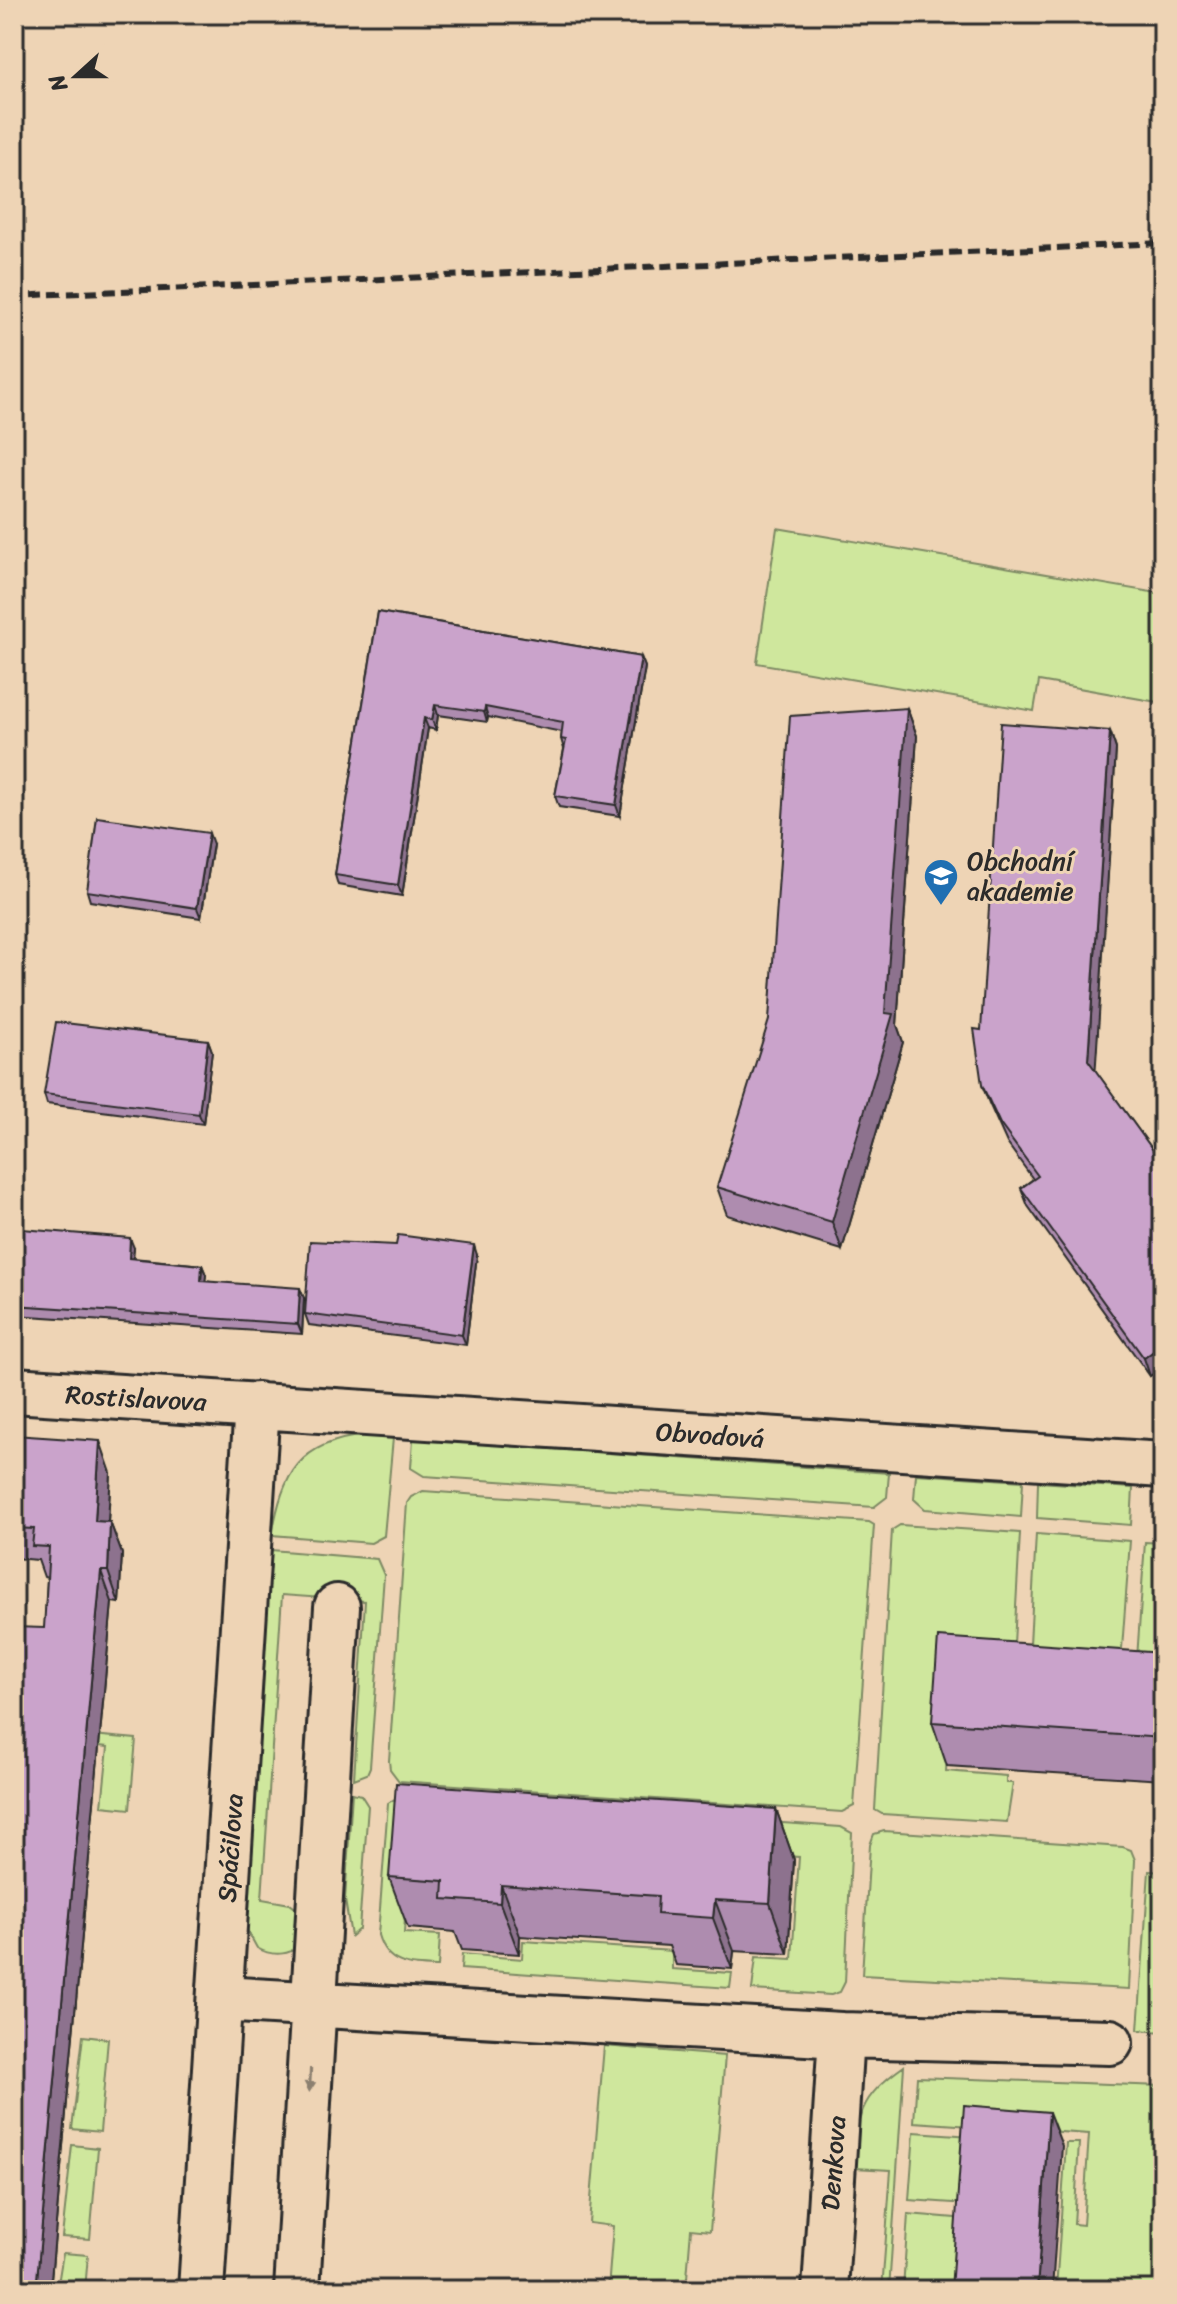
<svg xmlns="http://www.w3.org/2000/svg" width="1177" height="2304" font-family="Sriracha,sans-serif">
	<rect width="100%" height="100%" fill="#eed4b5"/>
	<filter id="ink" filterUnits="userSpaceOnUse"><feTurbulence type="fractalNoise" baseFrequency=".0125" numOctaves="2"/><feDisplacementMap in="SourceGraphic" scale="16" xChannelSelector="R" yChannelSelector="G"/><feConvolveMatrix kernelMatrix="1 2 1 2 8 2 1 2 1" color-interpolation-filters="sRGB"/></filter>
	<g filter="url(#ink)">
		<path fill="#cfe79d" stroke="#7d8964" stroke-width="2" d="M777,528l386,66v109l-124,-22 -5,30 -277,-48z
			M366,1435l27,3 -9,98 -13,7 -99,-8c11,-62 27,-93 94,-100z
			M413,1439l476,34 -2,24 -13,10 -450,-31 -13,-8z
			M916,1474l107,7 -2,36 -96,-8 -11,-10z
			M1038,1482l95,6 -2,37 -94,-7z
			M423,1491l446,31 5,3 -20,281 -12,6 -443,-31 -9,-12 -1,-8 18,-258 4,-6z
			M900,1525l120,8 -8,148 -60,-3 -6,93 60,5v7h7l-6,39 -125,-8 -7,-4 17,-280z
			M1036,1534l94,7 -11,148 -91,-8z
			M1145,1542l18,1v149l-28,-4z
			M271,1550l106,9 7,16 -14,192 -3,7 -13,5 11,-178 -83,-6 -20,304 28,5 9,7c1,8 3,19 2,26 -4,21 -30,19 -44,11l-11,-20z
			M14,1728l122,11 -6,70 -28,-3 6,-59 -94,-9z
			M352,1793l9,2 7,11 -9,123 -8,7 -6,-36z
			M398,1797l13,33 -7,103 36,2 -2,32c-28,-1 -51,-1 -60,-32l10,-132z
			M711,1818l130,9 11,6 -7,149 -5,10 -9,3 -79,-5 4,-33 36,2 7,-102 -90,-6z
			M884,1831l239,16 8,3 4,10 -6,129 -267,-14 8,-130 4,-11z
			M1149,1871l14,1v160l-25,-2z
			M523,1941l149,10v18l60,4 -2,15 -269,-19 1,-15 60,5z
			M83,2036l25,3 -8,93 -28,-3z
			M604,2046l121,10 -15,175 -19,-2 -5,61h-78l5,-64 -24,-3z
			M904,2066l-15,224h-7l9,-120 -37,-2c3,-54 5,-70 50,-102z
			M917,2077l246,9v204h-107l10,-147h13l-5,81 9,1 6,-91 -175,-12z
			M914,2132l58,4 -4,68 -59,-4z
			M72,2145l26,3 -8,91 -28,-2z
			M908,2214l59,5 -5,71h-59z
			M63,2253l25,2 -3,35h-28z"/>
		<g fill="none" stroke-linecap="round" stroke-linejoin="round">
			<g stroke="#2b2b2b" stroke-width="50">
				<path id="minor" d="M14,1390l1149,75
					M220,1999l621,36 269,7
					M201,2290l56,-885
					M297,2290l40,-683
					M825,2290l16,-255"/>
			</g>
			<use href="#minor" stroke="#eed4b5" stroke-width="44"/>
			<path stroke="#2b2b2b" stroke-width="6" stroke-dasharray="12 6" stroke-linecap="butt" d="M14,296l1149,-53"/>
		</g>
		<path fill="#ae8caf" stroke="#2b2b2b" stroke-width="2" d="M378,612l263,45 4,10 -25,149 -61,-9 -4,-11 9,-47 -3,-10 1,-7 -74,-15 -1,5 -49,-7 -2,15 -8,-2 -26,168 -64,-11 -3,-10z
			M907,708l10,28 -20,289 6,17 -61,208 -115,-35 -10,-28z
			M1110,731l6,18 -21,321 68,94v203l-13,9 -122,-170 -7,-18 12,-9 -26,-36 -18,-40 -7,-18z
			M213,844l-12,74 -111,-17 -3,-10z
			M208,1040l4,11 -9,73 -156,-20 -3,-10z
			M14,1236l120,12 -1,10 69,7 4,10 -1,6 99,17 -2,36 -288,-19z
			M477,1255l-11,90 -157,-20 -4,-11z
			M14,1435l97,38 -3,49h2l12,32 -3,49 -7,-1 -62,688h-36l33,-712 -3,-1 -6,-17 -24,-2z
			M1163,1653v127l-216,-14 -15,-44z
			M776,1809l18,51 -6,94 -54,-3 -2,18 -56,-4 -7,-19 -149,-10 -1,18 -57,-4 -7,-18 -47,-4 -19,-51z"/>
		<path fill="#8d728e" stroke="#2b2b2b" stroke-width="2" d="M641,657l4,10 -25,149 -4,-11z
			M435,705l3,10 -2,15 -4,-10z
			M485,707l3,10 -1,5 -3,-10z
			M907,708l10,28 -20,289 6,17 -61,208 -10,-28z
			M424,718l4,10 -26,168 -4,-11z
			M1110,731l6,18 -21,329 -7,-18z
			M209,833l4,11 -12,74 -4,-10z
			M208,1040l4,11 -9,73 -4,-10z
			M130,1238l4,10 -2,20 -3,-10z
			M474,1245l3,10 -11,90 -4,-10z
			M202,1265l4,10 -2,16 -3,-10z
			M300,1288l4,10 -2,36 -4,-10z
			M1163,1344v23l-13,9 -6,-18z
			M100,1441l11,32 -5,79 -11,-31z
			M110,1522l12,32 -3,49 -11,-32z
			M101,1571l11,31 -62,688h-14z
			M776,1809l18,51 -6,94 -18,-51z
			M501,1885l19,51 -1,18 -19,-51z
			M715,1900l19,51 -2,18 -19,-51z
			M1049,2112l13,34 -10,144h-15z"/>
		<path fill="#caa3cb" stroke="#2b2b2b" stroke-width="2" d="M378,612l263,45 -25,148 -61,-9 11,-56 -5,-1 2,-17 -78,-15 -1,5 -49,-7 -3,15 -8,-2 -26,167 -63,-10z
			M907,708l-22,305 8,1 -61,208 -115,-35 52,-167 21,-304z
			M1001,723l109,8 -22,329 75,104v180l-19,14 -123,-170 17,-12 -38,-52 -18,-39 -8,-56 7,1z
			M97,817l112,16 -12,75 -110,-17z
			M56,1022l152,18 -9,74 -155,-20z
			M22,1229l108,9 -1,20 73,7 -1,16 99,7 -2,36 -284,-19v-69l7,1z
			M398,1235l76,10 -12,90 -157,-21 5,-73 86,4z
			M14,1435l86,6 -5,80 15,1 -2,49h-7l-65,719h-22v-663l30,1 5,-81 -17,-1 2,-17 -20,-1z
			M938,1637l225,16v85l-231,-16z
			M396,1783l380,26 -6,94 -55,-3 -2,18 -56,-4 1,-18 -157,-11 -1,18 -57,-4 1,-18 -55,-4z
			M964,2105l85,7 -12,178h-86z"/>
		<defs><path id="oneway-solid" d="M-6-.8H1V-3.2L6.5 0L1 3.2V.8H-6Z" transform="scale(2)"/></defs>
		<use fill="#8c8070" href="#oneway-solid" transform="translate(310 2080) rotate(93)"/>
	</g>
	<defs>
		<g id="school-pin" transform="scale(1.8)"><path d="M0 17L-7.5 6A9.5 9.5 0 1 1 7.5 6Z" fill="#1f6fb2" stroke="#eed4b5"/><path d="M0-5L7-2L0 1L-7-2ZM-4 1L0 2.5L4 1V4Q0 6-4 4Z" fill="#fff"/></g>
	</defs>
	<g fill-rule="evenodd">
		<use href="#school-pin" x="941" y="876"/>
	</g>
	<g text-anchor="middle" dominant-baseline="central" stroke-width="6" stroke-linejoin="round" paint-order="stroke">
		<g font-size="26" fill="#2b2b2b" stroke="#eed4b5" text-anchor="start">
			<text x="967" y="861">Obchodní<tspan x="967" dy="30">akademie</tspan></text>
		</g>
		<g font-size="26" fill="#2b2b2b" stroke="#eed4b5">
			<text transform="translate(136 1398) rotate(3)">Rostislavova</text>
			<text transform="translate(710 1435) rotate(4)">Obvodová</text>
			<text transform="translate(230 1848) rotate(-86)">Spáčilova</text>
			<text transform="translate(833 2163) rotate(-86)">Denkova</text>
		</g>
	</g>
	<rect width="1177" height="2304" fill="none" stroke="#eed4b5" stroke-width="48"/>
	<rect x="24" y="24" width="1129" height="2256" fill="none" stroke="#2b2b2b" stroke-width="3" filter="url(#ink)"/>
	<g transform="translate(76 76) rotate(249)" stroke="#eed4b5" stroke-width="6" paint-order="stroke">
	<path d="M0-6L14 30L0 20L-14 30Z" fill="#2b2b2b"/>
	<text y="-12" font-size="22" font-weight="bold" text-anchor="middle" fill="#2b2b2b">N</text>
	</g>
</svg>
